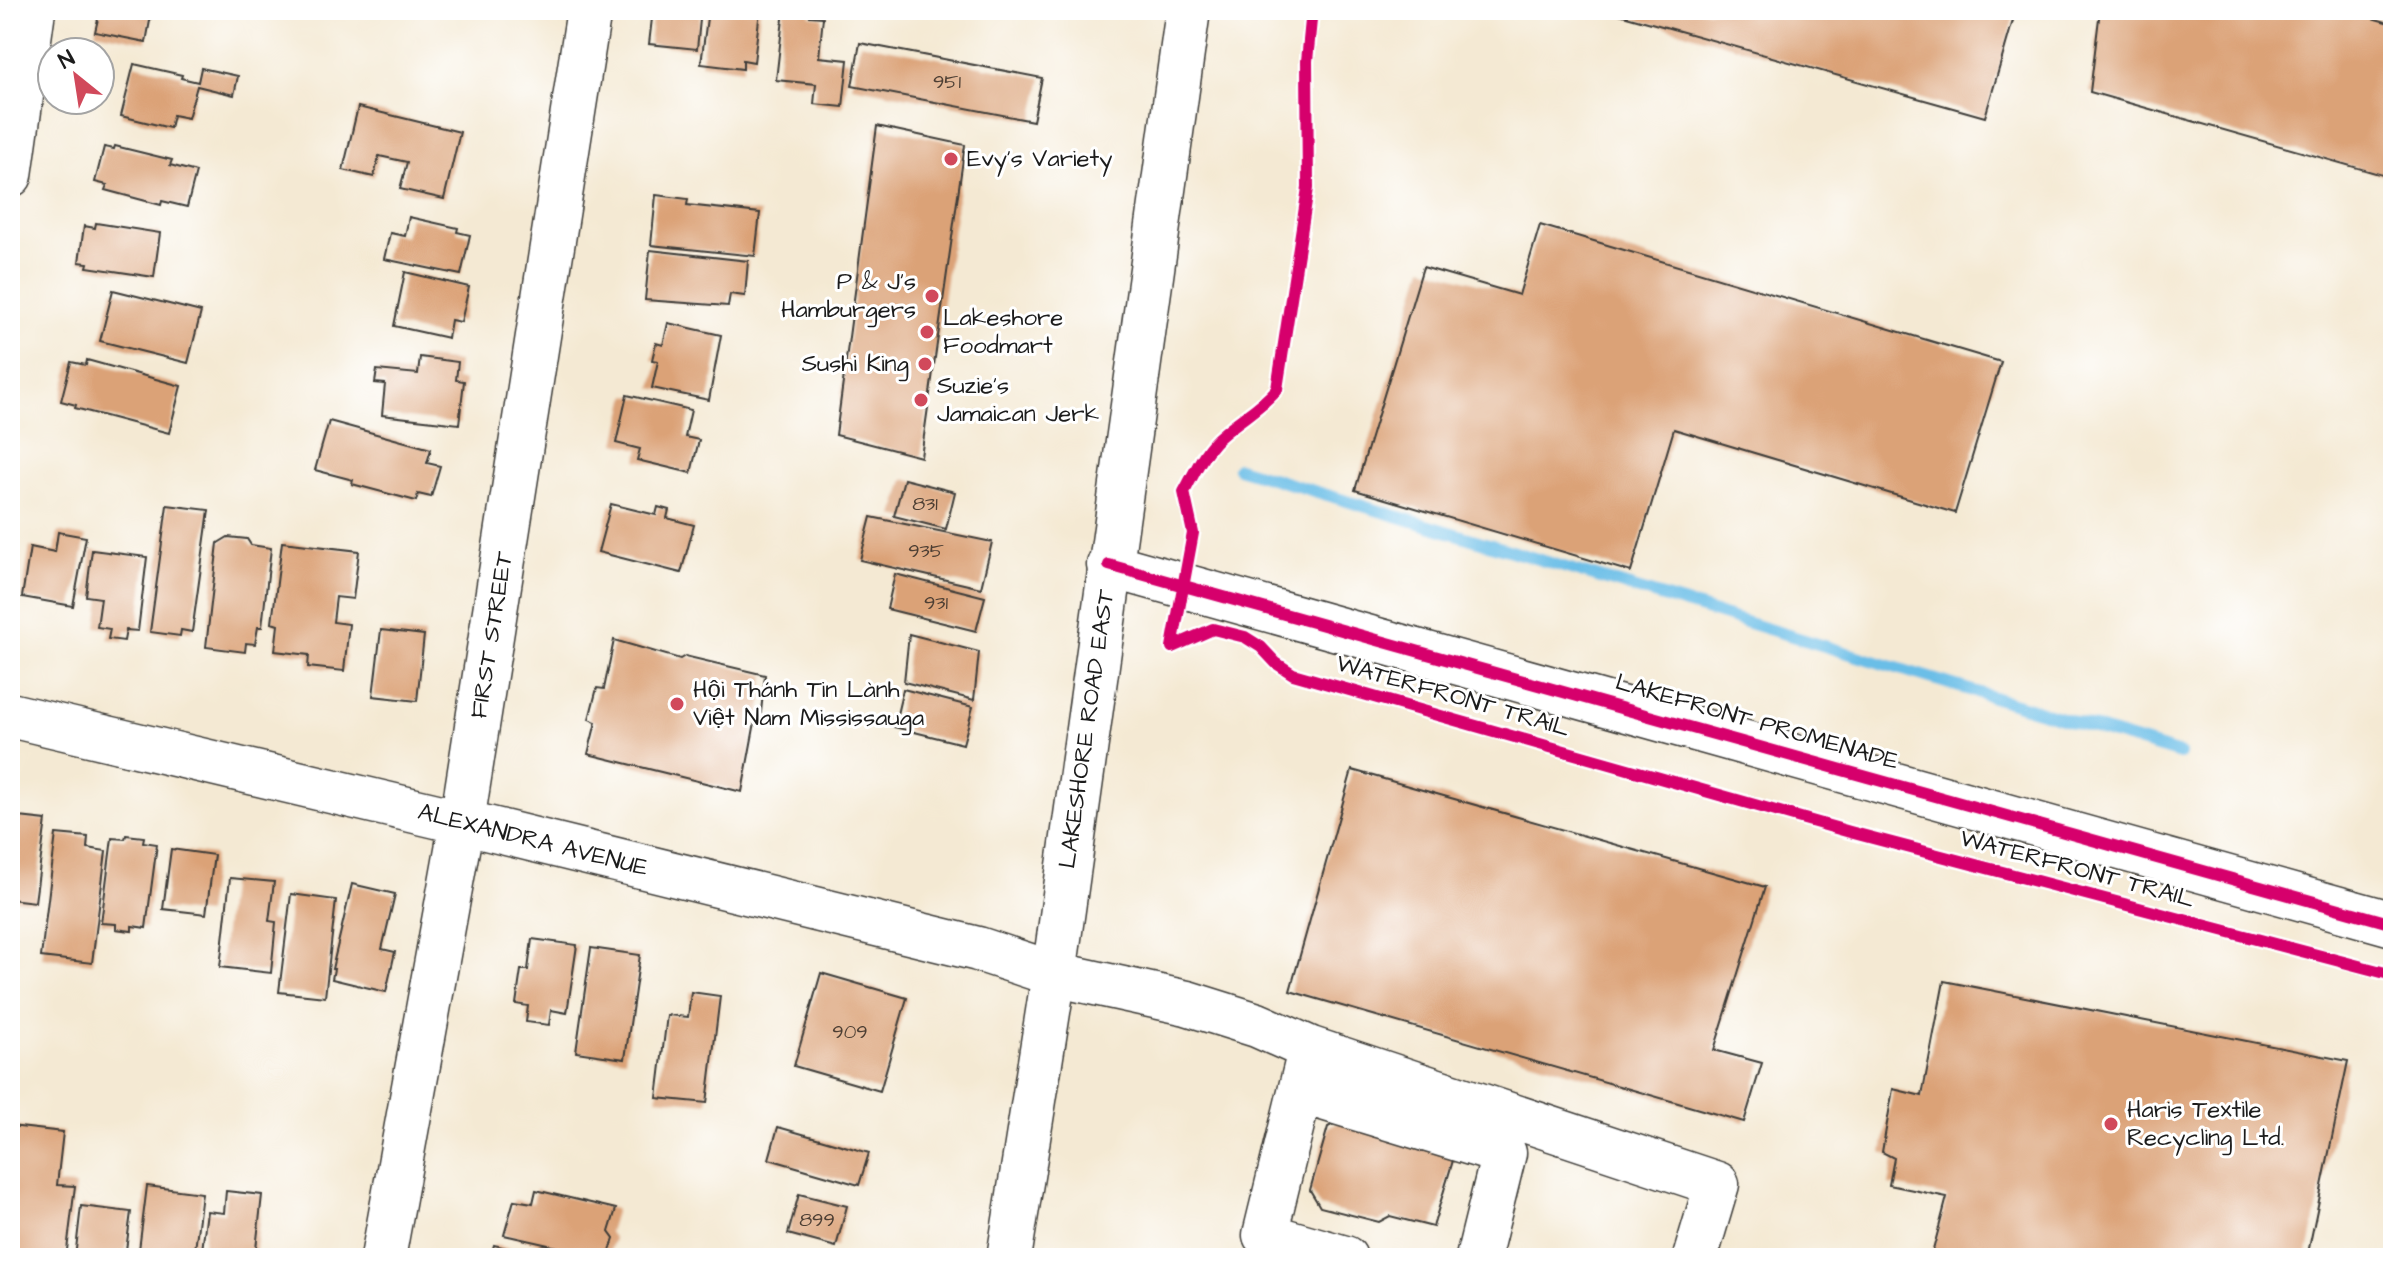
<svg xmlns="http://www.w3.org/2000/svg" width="2403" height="1268" font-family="'Architects Daughter',sans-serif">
	<rect width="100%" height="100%" fill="#fff"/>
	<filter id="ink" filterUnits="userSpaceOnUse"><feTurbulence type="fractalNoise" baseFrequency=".0125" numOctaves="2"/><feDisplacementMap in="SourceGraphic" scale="16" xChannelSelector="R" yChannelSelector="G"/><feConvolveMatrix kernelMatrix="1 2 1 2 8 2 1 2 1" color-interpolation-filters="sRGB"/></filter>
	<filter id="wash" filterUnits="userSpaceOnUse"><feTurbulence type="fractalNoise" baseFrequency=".006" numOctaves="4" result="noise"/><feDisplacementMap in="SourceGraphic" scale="32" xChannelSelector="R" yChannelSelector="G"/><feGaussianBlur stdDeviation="1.8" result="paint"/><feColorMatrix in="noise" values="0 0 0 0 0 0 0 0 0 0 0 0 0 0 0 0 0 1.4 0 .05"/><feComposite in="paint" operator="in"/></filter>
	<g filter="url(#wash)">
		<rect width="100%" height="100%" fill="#f4e9d3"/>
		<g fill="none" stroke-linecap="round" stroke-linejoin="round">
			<path stroke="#6bbee7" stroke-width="12" d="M1238,468l942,286"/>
		</g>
		<g id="blocks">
			<path fill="#dba277" d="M100,10h52l-6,32 -51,-10z
				M653,10h48l-4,39 -48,-5z
				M708,10h52l-6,52 -11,-2v9l-42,-5z
				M784,10h27l-1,6 13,1 -4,40 29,3 -5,47 -29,-3 2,-20 -40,-4z
				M1605,10h411l-31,107z
				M2100,10h244l49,14v154l-303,-86z
				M860,43l182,35 -9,43 -181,-35z
				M134,64l48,11 -1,3 17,4 3,-14 37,8 -4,19 -37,-9 -9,32 -15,-3 -3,13 -49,-12z
				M358,107l102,25 -16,67 -44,-10 7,-27 -28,-6 -5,21 -31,-7z
				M877,126l88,19 -44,312 -85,-22z
				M115,146l57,14 -2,5 26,7 -9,35 -25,-6 -1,4 -56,-15 2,-5 -12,-3 9,-35 10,2z
				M656,195l32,4 -1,6 73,8 -5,43 -104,-11z
				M409,217l49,11 -1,4 13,3 -9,40 -77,-16 6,-26 15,3z
				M96,223l64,10 -6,44 -67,-10 1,-4 -9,-1 5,-36 11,2z
				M1540,225l461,137 -46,151 -281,-84 -43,143 -276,-82 68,-223 96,28z
				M650,250l98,11 -3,35 -15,-2 -2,12 -83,-6z
				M405,272l64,15 -8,35 -10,-2 -3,18 -54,-12z
				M113,290l88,22 -13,51 -88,-22z
				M668,323l53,12 -12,65 -57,-12 6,-27 -6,-1 4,-17 7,2z
				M420,357l38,5 -2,18 8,1 -5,43 -77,-9 3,-31 -10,-1 2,-13 41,4z
				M87,360l94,26 -12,47 -94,-25 1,-3 -15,-4 10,-39 15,3z
				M627,395l64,15 -6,27 14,3 -8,33 -54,-13 3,-11 -24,-6z
				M329,421l102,28 -4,14 13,3 -9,31 -13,-3 -2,7 -64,-17 1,-4 -38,-10z
				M904,479l51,13 -9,37 -52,-13z
				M611,504l45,11 2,-8 11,3 -2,8 27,7 -13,48 -83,-21z
				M167,505l42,5 -17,122 -11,-2 -1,6 -30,-4z
				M871,517l121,25 -11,46 -121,-28z
				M58,532l28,5 -13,69 -51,-9 8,-50 25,5z
				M228,537l19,2 4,6 20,3 -9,79h-4l-3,17 -9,-1 -1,9 -39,-5 12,-104z
				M282,542l77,9 -6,48 -17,-2 -3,25 16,2 -5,47 -36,-4 1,-12 -34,-4 3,-26 -6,-2z
				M92,550l55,7 -9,74 -12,-1 -2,11 -16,-2 2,-10 -13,-2 4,-29 -15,-2z
				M895,574l90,23 -9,34 -89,-22z
				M381,630l43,5 -7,66 -44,-5z
				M909,634l70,18 -5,48 -70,-18z
				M614,640l66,19 5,-3 80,19 -5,46 -5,1 -13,70 -154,-38 8,-32 -7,-3 8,-31 7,1z
				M903,689l70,18 -10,37 -69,-17z
				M1352,770l413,117 -51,163 48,13 -18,59 -454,-131z
				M10,816l36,4 -11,82 -25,-3z
				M56,834l32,3 -1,11 19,3 -14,112 -51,-6z
				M126,835l18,2 -1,5 14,2 -11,84 -14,-2v5l-16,-2v-5l-15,-1 11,-85 13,1z
				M171,849l43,6 -8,59 -43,-5z
				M230,878l44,4 -5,39 7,1 -5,51 -51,-6z
				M352,884l43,10 -13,55 13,3 -9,40 -54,-13 2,-10h-2z
				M291,894l45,6 -11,97 -46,-5z
				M532,939l45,6 -10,68 -16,-3 -2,15 -23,-3 2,-16 -12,-2 5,-34h7z
				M591,948l49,7 -15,104 -49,-7z
				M821,973l86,25 -27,93 -86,-25z
				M1944,981l404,80 -41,197h-376l16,-61 -58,-12 5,-27 -12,-6 11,-63 29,7z
				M691,992l29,4 -13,107 -50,-5 10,-83 21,2z
				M1345,1118l109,39 -21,70 -43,-11 -11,6 -59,-15 -10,-17 18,-63z
				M10,1126l53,6 -6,53 18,1 -9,72h-56z
				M778,1127l91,26 -10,32 -90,-26z
				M147,1186l55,7 -8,65h-56z
				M536,1190l80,19 -7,23 5,7 -4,12 -8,6 -98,-22 10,-35 19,3z
				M226,1191l36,4 -7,63h-54l6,-47 17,2z
				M799,1194l48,12 -11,41 -48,-13z
				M81,1206l50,6 -6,46h-50z
				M494,1245l50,12 -1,1h-53z"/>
		</g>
	</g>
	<g filter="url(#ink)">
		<use href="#blocks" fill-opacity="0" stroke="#3c3b37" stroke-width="2"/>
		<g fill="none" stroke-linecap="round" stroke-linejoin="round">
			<g stroke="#3c3b37" stroke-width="47">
				<path id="minor" d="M10,175l23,-165
					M1109,565l1284,359
					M10,715l452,107 516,127 76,25 133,29 70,22 54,24 406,135 -22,74
					M1307,1063l-42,172 80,23
					M1300,1091l204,62 -26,105
					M383,1258l79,-436 127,-812"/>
			</g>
			<g stroke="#3c3b37" stroke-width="47">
				<path id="major" d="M1009,1258l45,-284 134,-964"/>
			</g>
			<use href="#minor" stroke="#fff" stroke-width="44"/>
			<use href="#major" stroke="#fff" stroke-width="44"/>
			<g stroke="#fff" stroke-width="17">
				<path id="cycleway" d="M1109,565l1284,359
					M1172,647l41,-18 32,8 16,10 15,16 17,11 557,158 543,143
					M1172,647l21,-114 -9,-41c11,-20 21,-44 39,-58 18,-16 38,-26 54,-45l31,-201 -1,-127 5,-51"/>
			</g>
			<use href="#cycleway" stroke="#d6006c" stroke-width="12"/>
		</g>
	</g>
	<g fill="#d1495b" stroke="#fff" stroke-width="3">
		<circle cx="951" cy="159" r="8"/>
		<circle cx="932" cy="296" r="8"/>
		<circle cx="927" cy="332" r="8"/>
		<circle cx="925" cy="364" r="8"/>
		<circle cx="921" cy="400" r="8"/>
		<circle cx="677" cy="704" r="8"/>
		<circle cx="2111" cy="1124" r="8"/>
	</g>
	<g text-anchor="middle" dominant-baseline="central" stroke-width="6" stroke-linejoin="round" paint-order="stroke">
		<g font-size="20" fill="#4c3e33">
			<text x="947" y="82">951</text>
			<text x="925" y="504">831</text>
			<text x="926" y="551">935</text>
			<text x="936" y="603">931</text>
			<text x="850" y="1032">909</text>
			<text x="817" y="1220">899</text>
		</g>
		<g font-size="24" fill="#1c1c1c" stroke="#fff" text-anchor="start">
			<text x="967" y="159">Evy's Variety</text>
			<text x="916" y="282" text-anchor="end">P &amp; J's<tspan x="916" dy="28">Hamburgers</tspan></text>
			<text x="943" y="318">Lakeshore<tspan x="943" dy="28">Foodmart</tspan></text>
			<text x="909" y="364" text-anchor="end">Sushi King</text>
			<text x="937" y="386">Suzie's<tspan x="937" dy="28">Jamaican Jerk</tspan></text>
			<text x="693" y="690">Hội Thánh Tin Lành<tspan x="693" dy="28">Việt Nam Mississauga</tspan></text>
			<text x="2127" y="1110">Haris Textile<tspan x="2127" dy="28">Recycling Ltd.</tspan></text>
		</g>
		<g font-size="24" fill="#1c1c1c" stroke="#fff">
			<text transform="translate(492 635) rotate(-81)">FIRST STREET</text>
			<text transform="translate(1453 696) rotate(16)">WATERFRONT TRAIL</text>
			<text transform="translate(1757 722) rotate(16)">LAKEFRONT PROMENADE</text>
			<text transform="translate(1087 729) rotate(-82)">LAKESHORE ROAD EAST</text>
			<text transform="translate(533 840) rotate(14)">ALEXANDRA AVENUE</text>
			<text transform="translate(2077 869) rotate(15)">WATERFRONT TRAIL</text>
		</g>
	</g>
	<rect width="2403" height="1268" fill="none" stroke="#fff" stroke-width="40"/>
	<g transform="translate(76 76) rotate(330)"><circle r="38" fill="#ffffff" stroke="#a4a4a4" stroke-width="2"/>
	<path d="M0-6L14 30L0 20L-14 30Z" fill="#d1495b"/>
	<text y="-12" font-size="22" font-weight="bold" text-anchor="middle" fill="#1c1c1c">N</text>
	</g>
</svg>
